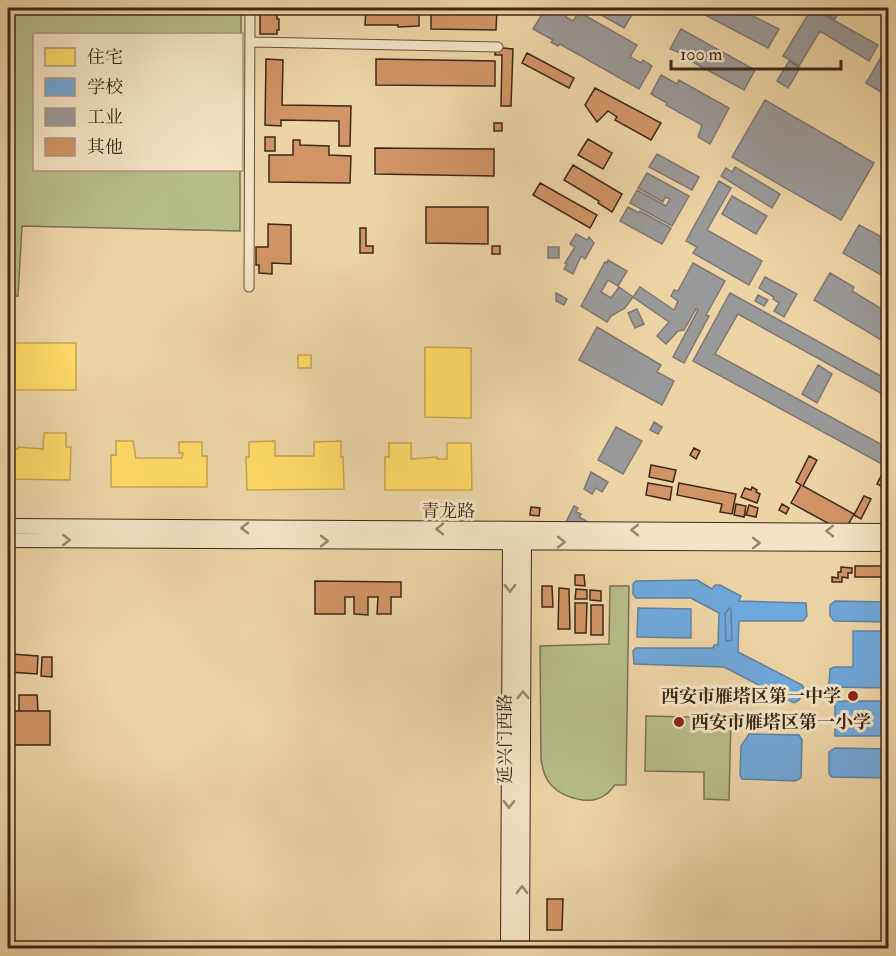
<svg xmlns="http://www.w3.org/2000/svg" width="896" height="956" font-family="'IM FELL Double Pica','Noto Serif SC',serif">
	<rect width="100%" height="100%" fill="#edd4a5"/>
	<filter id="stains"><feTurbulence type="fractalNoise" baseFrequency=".00333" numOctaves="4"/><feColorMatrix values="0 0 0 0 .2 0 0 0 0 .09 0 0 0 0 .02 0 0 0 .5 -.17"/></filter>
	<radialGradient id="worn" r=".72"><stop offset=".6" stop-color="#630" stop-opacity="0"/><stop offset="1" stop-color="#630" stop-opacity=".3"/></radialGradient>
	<path fill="#b6bd88" stroke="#7a7250" stroke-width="1.5" d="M8,8h233v26h-207v136h206v61l-218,-5 -4,70h-10z
		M610,586h19l-3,199h-11c-3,3 -6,8 -10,10 -14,11 -41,3 -53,-9 -7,-7 -9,-16 -11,-26l-1,-114 69,-2z
		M646,716l85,2 -2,82 -25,-1v-27l-59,-1z"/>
	<path fill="#ffd966" stroke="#c5a44f" stroke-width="1.5" d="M8,343h68v47h-68z
		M425,347l46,1v70l-46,-1z
		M298,355h13v13h-13z
		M44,433h22v14h5l-1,33 -62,-1v-30h10v-2l25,2z
		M116,441h17l3,17h46l1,-5h-4v-11h23v14h5v31h-96v-32h5z
		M275,441v15h39v-14l27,-1v16h2l1,32 -97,1 -1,-33h3v-15z
		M389,443h22v16l26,-2v2h10v-16h24l1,47h-87v-33h4z"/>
	<path fill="#6fa8dc" stroke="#6181a1" stroke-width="1.5" fill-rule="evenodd" d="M697,580l15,9 3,-4h5l21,11 -2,5 67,2 1,13 -4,5h-64l-1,31 64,33 3,5 -6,10 -5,3 -70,-36 -90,-3 -1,-13 3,-3h77l1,-3h4l1,-32 -28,-15h-55l-3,-4v-10l3,-3zM729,608l2,2 1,30 -6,1 -1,-27z
		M835,601l53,1v20l-54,-1 -4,-5v-11z
		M638,608l53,1v29l-54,-1z
		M729,608l2,2 1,30 -6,1 -1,-27z
		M853,631h35v57l-57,-1 -2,-4 1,-14 4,-2h19z
		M835,701h53v35h-53z
		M749,734l50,1 3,5 -1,38 -6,3 -53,-2 -2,-4 1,-29z
		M835,748l53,1v29l-56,-1 -3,-3v-22z"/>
	<path fill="#999" stroke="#7e7772" stroke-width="1.5" d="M546,8h25l-5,9 7,4 6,-9 58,33 -7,12 11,6 2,-3 9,6 -13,23 -79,-45 -2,2 -7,-4 2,-2 -20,-11z
		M589,8h47l-12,20z
		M698,8h39l42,21 -11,19 -61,-32z
		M812,8l66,37 -9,16 -49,-30 -21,35 -16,-10z
		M816,8h25l-6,11z
		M681,29l74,41 -11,20 -55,-30 1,-1 -9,-6 -11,-4z
		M886,49l2,2v29l-7,12 -15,-9z
		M789,61l11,7 -12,20 -11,-7z
		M661,75l16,9 2,-4 50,28 -19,36 -12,-7 4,-12 -36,-20 1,-2 -16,-9z
		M765,100l109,63 -33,57 -109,-63z
		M657,154l42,23 -7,13 -43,-23z
		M735,167l45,27 -8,14 -51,-32 5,-8 6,4z
		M647,173l42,23 -17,30 -42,-23 7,-13 29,16 4,-7 -5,-2 -2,5 -25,-14z
		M719,181l12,7 -24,42 55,31 -13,24 -56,-32 4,-6 -11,-6z
		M732,196l35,20 -11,18 -34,-20z
		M628,207l11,6 1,-2 31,17 -9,16 -42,-23z
		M859,225l23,12 -2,5 8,5v32l-45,-26z
		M576,234l11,6 2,-3 5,6 -9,16 -4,-3 -8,18 -9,-5 3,-5 -2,-1 10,-16 -5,-3z
		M548,247h11v11h-11z
		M608,260l19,11 -9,15 -10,-6 -7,12 10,6 8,-11 14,10 -8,11 -14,8 -4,6 -26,-16 24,-44 2,1z
		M693,263l32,18 -19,34 3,1 -25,47 -11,-6 25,-47 -2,-1 -12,21 -6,1 -12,13 -9,-8 12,-14 -36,-25 7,-10 34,23 4,-9 -7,-5 3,-6 4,1z
		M830,273l24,14 -2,4 36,22v31l-74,-44z
		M765,277l32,17 -13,23 -10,-6 5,-8 -6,-4 1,-2 -15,-9z
		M556,293l11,6 -3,6 -8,-4z
		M730,293l158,87v17l-150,-83 -23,40 173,94 -8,15 -187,-102z
		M758,295l10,5 -4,6 -9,-5z
		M637,309l7,15 -9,4 -7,-15z
		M597,327l64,38 -4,7 17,9 -12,24 -83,-45z
		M818,365l14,9 -15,29 -15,-9z
		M654,422l8,5 -4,7 -8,-4z
		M616,427l26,14 -19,33 -25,-14z
		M591,472l17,10 -6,10 -6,-4 -4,6 -8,-5z
		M574,506l4,2 -2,4 5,2 -2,3 11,6 -25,1z"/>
	<path fill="#d09466" stroke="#3f2718" stroke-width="1.5" d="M260,8h19h-2v11h2v11h-2v4h-17z
		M366,8h53v18l-21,1v-2h-33z
		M431,8h66l-1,22 -65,-1z
		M878,8h10v11l-7,-4 2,-3z
		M495,47l18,2 -2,57h-10l1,-51h-7z
		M527,53l47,25 -5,10 -47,-25z
		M266,59l17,1 -1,45 69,1 -1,40h-11v-25l-58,-1v6l-16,-1z
		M376,59l119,2v25l-119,-1z
		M595,88l66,35 -10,17 -36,-20 2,-3 -9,-6 -11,11 -12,-17z
		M494,123h8v8h-8z
		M265,137h10v14h-10z
		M588,139l24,14 -9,16 -25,-14z
		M293,140h7v5l29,1v9l22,1 -1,27 -81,-1v-27h24z
		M375,148l119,1v27l-119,-2z
		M573,165l49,29 -10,18 -14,-9 1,-2 -35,-21z
		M540,183l57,32 -7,13 -57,-33z
		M426,207h62v37l-62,-1z
		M268,224l23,1v39l-19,-1v11l-13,-1v-8h-3v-18h12z
		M360,228h6v18h7v7h-13z
		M492,246h8v8h-8z
		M694,448l6,3 -4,8 -6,-4z
		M809,456l8,4 -14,26 51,28 -10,18 -53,-29 10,-18 -5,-3z
		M651,465l25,5 -3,12 -24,-5z
		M881,476l7,4 -3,8 -8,-4z
		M648,483l24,4 -2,13 -24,-5z
		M679,483l57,11 -4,20 -12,-2 2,-8 -45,-9z
		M752,487l5,3 -1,2 4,2 -3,9 -16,-6 4,-9 6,2z
		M864,496l7,3 -10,20 -7,-4z
		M736,504l10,2 -2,11 -10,-2z
		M782,504l7,4 -3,6 -7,-4z
		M749,505l9,3 -2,9 -10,-2z
		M531,507l9,1 -1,8 -9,-1z
		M855,566h30v11h-30z
		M841,567l11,1v5h-4v5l-6,-1v5h-10v-5l6,1v-6h3z
		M575,575h9l1,11 -10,-1z
		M315,581l86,1v15h-10v17h-14l1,-17h-10v18l-14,-1v-17h-9v17h-30z
		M542,586h10l1,21h-11z
		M559,588l10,1 1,40h-12z
		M576,589l11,1v9h-12z
		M590,590l11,1v10l-11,-1z
		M575,603h12l-1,30h-11z
		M591,605h12v30h-12z
		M11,654l27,2 -1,18 -27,-2z
		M42,657h10v20l-11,-1z
		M19,695h18l1,16h-19z
		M8,711h42v34h-42z
		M547,899h16l-1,31h-15z"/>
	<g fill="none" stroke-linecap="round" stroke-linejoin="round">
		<g stroke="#6a523b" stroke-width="11">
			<path id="street" d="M250,42l248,5
				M249,287l1,-279"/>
		</g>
		<g stroke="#3f2718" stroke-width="16">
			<path id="secondary" d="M8,526l880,5
				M8,540l880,4
				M508,948l2,-413
				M522,948l2,-414"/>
		</g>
		<use href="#street" stroke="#f3e3c4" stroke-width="9"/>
		<use href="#secondary" stroke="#f3e3c4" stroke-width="14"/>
	</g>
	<defs><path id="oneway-chevron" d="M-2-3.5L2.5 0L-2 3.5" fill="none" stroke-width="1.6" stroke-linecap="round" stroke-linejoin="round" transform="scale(1.5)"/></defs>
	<g stroke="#99856e">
		<use href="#oneway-chevron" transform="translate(245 528) rotate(-180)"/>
		<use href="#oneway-chevron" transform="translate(440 529) rotate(-180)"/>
		<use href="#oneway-chevron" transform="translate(635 530) rotate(-180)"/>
		<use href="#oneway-chevron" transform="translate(830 531) rotate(-180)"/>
		<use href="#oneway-chevron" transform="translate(66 540)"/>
		<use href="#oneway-chevron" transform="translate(324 541)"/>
		<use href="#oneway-chevron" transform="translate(561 542)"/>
		<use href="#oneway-chevron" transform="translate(756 543)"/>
		<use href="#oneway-chevron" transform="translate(510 588) rotate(90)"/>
		<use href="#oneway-chevron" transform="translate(523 695) rotate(-90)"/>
		<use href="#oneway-chevron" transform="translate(509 804) rotate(90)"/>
		<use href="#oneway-chevron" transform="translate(522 890) rotate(-90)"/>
	</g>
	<g fill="#8f2418" stroke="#f3e3c4" stroke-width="2">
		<circle cx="853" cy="696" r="6"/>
		<circle cx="679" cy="722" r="6"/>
	</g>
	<g text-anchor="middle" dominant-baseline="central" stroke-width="6" stroke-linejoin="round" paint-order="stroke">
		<g font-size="18" fill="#3f2718" stroke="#f3e3c4">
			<text x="448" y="511">青龙路</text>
			<text transform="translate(505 739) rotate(-90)">延兴门西路</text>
		</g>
		<g font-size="18" font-weight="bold" fill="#3f2718" stroke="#f3e3c4" text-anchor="end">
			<text x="841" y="696">西安市雁塔区第一中学</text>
			<text x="691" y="722" text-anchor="start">西安市雁塔区第一小学</text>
		</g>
	</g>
	<rect width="896" height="956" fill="none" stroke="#edd4a5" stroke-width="30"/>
	<rect x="9" y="9" width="878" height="938" fill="none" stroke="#3f2718" stroke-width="3"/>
	<rect x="15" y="15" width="866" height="926" fill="none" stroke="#3f2718" stroke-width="1.5"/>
	<rect x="33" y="33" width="210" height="138" fill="#f3e3c4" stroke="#ab987f" stroke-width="1.5"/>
	<rect x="45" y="48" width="30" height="18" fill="#ffd966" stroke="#ab987f" stroke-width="1.5"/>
	<text x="87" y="63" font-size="18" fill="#3f2718">住宅</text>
	<rect x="45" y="78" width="30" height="18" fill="#6fa8dc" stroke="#ab987f" stroke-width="1.5"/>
	<text x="87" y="93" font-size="18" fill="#3f2718">学校</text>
	<rect x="45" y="108" width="30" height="18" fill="#999999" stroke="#ab987f" stroke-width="1.5"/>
	<text x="87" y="123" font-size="18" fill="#3f2718">工业</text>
	<rect x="45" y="138" width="30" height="18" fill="#d09466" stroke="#ab987f" stroke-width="1.5"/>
	<text x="87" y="153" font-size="18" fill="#3f2718">其他</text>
	<path d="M671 60v9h170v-9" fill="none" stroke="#3f2718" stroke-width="3"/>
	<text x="680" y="60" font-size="18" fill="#3f2718" stroke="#f3e3c4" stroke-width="4.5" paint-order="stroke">100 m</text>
	<rect width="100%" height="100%" filter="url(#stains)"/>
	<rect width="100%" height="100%" fill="url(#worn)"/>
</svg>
